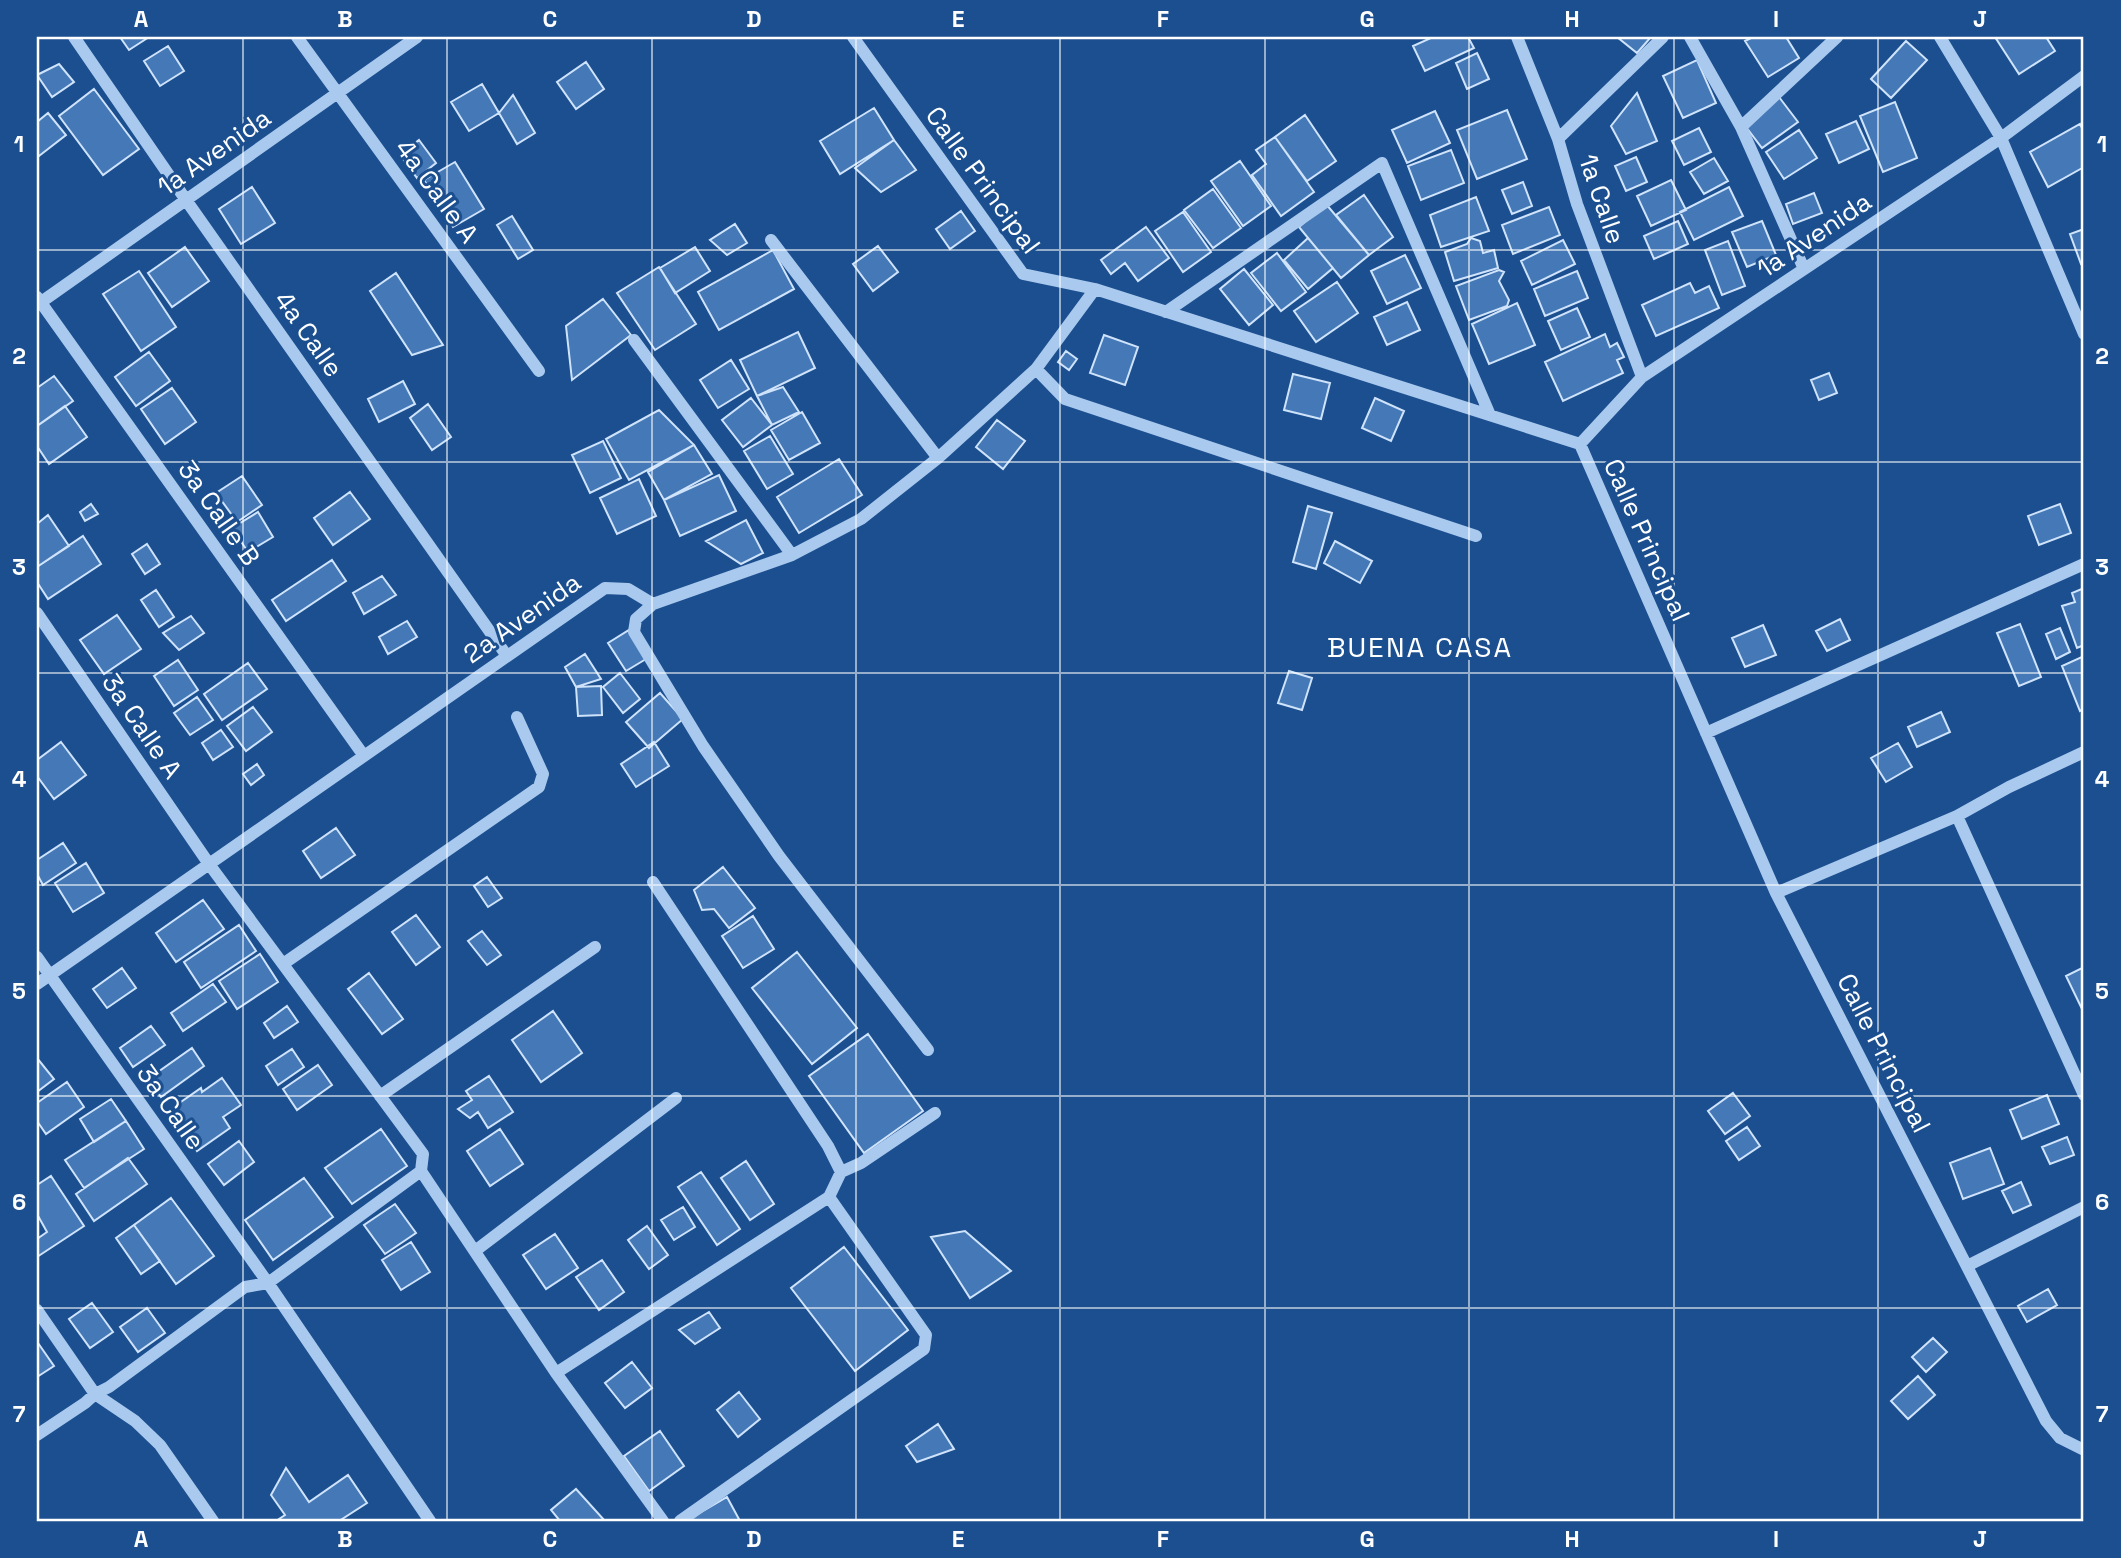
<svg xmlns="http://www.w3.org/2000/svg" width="2121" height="1558" font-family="'Space Grotesk',sans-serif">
	<rect width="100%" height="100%" fill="#1b4f8f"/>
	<path fill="#4478b7" stroke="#cfe3fa" stroke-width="2" d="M120,37h29l-20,13z
		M1433,37h35l6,11 -49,23 -12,-25z
		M1617,37h34l-14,16z
		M1753,37h33l13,21 -31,19 -23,-36z
		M1995,37h51l9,14 -36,23z
		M1906,41l21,19 -36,38 -20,-19z
		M168,46l16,25 -24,15 -16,-25z
		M1477,53l12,26 -22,10 -11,-26z
		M1697,60l19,43 -33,15 -20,-42z
		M586,62l18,27 -28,20 -19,-27z
		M59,64l15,18 -22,15 -15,-22z
		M482,84l17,29 -30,18 -18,-29z
		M94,89l45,60 -36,26 -44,-59z
		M1637,93l20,48 -31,13 -15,-28z
		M513,95l22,38 -18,11 -18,-31z
		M1779,97l19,25 -36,26 -19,-25z
		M1895,102l22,56 -34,14 -23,-56z
		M874,108l20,32 -54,34 -20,-33z
		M1507,110l20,49 -50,20 -20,-49z
		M1435,111l15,32 -43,20 -15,-33z
		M48,113l18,22 -27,21 -2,-2v-32z
		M1305,115l31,46 -29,20 -32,-44z
		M1856,121l13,28 -30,14 -13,-29z
		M2080,124l4,8v35l-36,20 -18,-35z
		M1699,128l12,24 -27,13 -12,-24z
		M1799,130l18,28 -33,21 -18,-27z
		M1275,137l39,55 -33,24 -29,-41 14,-11 -10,-14z
		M419,140l17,23 -19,15 -17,-23z
		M894,140l22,30 -35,22 -26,-24z
		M1451,150l13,33 -43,17 -13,-34z
		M1636,157l11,25 -21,9 -11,-25z
		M1714,158l14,23 -24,13 -14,-22z
		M1240,161l31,45 -28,20 -32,-45z
		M455,162l29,47 -31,18 -29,-47z
		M1671,180l15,30 -35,16 -14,-30z
		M1523,182l9,24 -20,8 -10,-24z
		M252,187l23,36 -34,21 -22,-35z
		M1729,187l14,29 -49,24 -14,-28z
		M1213,189l28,39 -28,20 -29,-38z
		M1814,193l8,20 -29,11 -7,-20z
		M1364,195l29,42 -24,18 -33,-40z
		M1476,197l13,34 -48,16 -11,-32z
		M1326,204l43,51 -28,23 -42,-51z
		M1549,207l11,28 -47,19 -11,-29z
		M961,211l14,20 -25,18 -14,-20z
		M1183,212l28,40 -28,20 -28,-41z
		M512,216l21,34 -15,9 -21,-34z
		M1678,221l10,23 -34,15 -10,-23z
		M1762,221l14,34 -29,12 -15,-35z
		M735,224l12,19 -20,12 -17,-15z
		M1146,227l23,31 -31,23 -13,-18 -14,11 -10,-14z
		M2084,229v33l-3,2 -11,-30z
		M1308,238l25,30 -25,21 -24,-29z
		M1471,238l9,3 3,12 11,-3 4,18 -44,13 -9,-29 22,-8z
		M1563,240l12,24 -43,21 -11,-24z
		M1728,241l17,45 -23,9 -17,-45z
		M878,246l20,26 -25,19 -20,-27z
		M185,247l24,34 -37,26 -24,-34z
		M695,247l15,24 -35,22 -15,-25z
		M773,250l21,39 -75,41 -21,-38z
		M1277,253l29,39 -25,19 -30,-38z
		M1405,255l16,33 -34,16 -16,-33z
		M659,267l37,57 -41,26 -38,-57z
		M1244,269l29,36 -24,20 -29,-36z
		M1499,270l5,2 -5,9 10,19 -2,6 -38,14 -13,-34z
		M139,271l37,56 -35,24 -38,-57z
		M1577,271l11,27 -43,18 -11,-27z
		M396,273l47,72 -31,10 -42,-64z
		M1337,282l21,31 -42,29 -22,-31z
		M1690,283l5,10 14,-7 10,22 -63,28 -14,-31z
		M603,299l28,36 -59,45 -6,-54z
		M1407,302l13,28 -33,15 -13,-28z
		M1517,303l18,42 -46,19 -17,-40z
		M1577,308l13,29 -29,13 -13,-29z
		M798,332l17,36 -58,28 -17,-36z
		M1605,334l5,13 7,-4 7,14 -7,3 6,13 -60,28 -18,-39z
		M1104,335l34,12 -13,38 -35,-12z
		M1066,351l11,8 -8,11 -11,-8z
		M149,352l21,29 -34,25 -21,-29z
		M731,360l18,29 -31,19 -18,-28z
		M1829,373l8,20 -18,7 -8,-20z
		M1293,374l37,9 -9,36 -37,-9z
		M54,376l19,25 -36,25v-38z
		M403,381l12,23 -36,18 -11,-23z
		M783,387l16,25 -27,13 -15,-29z
		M172,388l24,34 -31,22 -24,-35z
		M751,398l21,27 -29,22 -21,-27z
		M1375,398l29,13 -13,30 -29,-13z
		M428,404l23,33 -19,13 -22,-32z
		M65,406l22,31 -38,27 -12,-18v-20z
		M659,410l35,35 -65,35 -23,-41z
		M802,412l18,31 -31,17 -18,-30z
		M997,420l28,21 -22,28 -27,-22z
		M770,436l23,38 -26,15 -23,-38z
		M603,441l18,37 -31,15 -18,-38z
		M694,445l18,29 -48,26 -16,-28z
		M839,459l23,36 -63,38 -22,-36z
		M719,475l17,36 -56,25 -16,-36z
		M242,476l20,29 -25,17 -21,-29z
		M639,479l17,37 -39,18 -17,-36z
		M350,492l20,27 -37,26 -19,-27z
		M91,504l7,10 -13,7 -5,-9z
		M2060,504l11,29 -32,12 -11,-29z
		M1308,506l24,7 -16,56 -23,-7z
		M258,512l15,25 -25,15 -16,-24z
		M48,515l21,31 -32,21v-43z
		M746,520l17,33 -22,11 -35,-23z
		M83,536l18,28 -53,35 -11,-17v-15z
		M1335,541l37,20 -12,22 -36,-20z
		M147,544l13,20 -15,10 -13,-20z
		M332,560l14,21 -60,40 -14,-21z
		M382,576l14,19 -32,19 -11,-21z
		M2084,588v57l-7,3 -15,-42 13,-4 -3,-9z
		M156,590l18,27 -15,10 -18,-27z
		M117,615l24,34 -37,25 -24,-34z
		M191,616l13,17 -25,17 -16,-17z
		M1840,619l10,21 -23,11 -11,-20z
		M407,621l10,16 -29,17 -9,-17z
		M2020,624l21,53 -22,9 -22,-53z
		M1763,625l13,30 -31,12 -13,-29z
		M2060,628l10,24 -14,7 -10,-25z
		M629,630l17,29 -20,12 -18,-28z
		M585,654l16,25 -25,8 -11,-20z
		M2084,656v53l-4,2 -18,-45z
		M178,660l20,30 -24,16 -20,-30z
		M248,663l19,26 -45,31 -18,-26z
		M1289,671l23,7 -10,32 -24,-7z
		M620,673l20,26 -17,14 -20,-26z
		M601,686l1,29 -24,1 -2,-29z
		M660,693l23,26 -34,29 -23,-26z
		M197,697l16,23 -23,15 -16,-22z
		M253,707l19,25 -26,19 -19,-25z
		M1941,712l9,20 -33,15 -9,-20z
		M221,730l12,17 -20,13 -11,-17z
		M61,742l25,33 -32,24 -17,-23v-16z
		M654,742l15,24 -33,21 -15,-23z
		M1898,743l14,24 -26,15 -15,-24z
		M257,764l7,11 -13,10 -8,-11z
		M336,828l19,27 -34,23 -18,-27z
		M63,843l13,20 -33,22 -6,-11v-14z
		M86,863l18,30 -31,19 -18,-29z
		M723,867l32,41 -26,20 -15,-19 -12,1 -8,-20z
		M487,877l15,21 -14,9 -14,-21z
		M203,900l21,29 -48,33 -20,-29z
		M416,915l24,32 -24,18 -24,-33z
		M753,916l21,33 -31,19 -21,-32z
		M239,925l17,26 -55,37 -17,-26z
		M482,931l19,24 -14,10 -19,-24z
		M797,952l60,76 -45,36 -60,-76z
		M260,954l18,28 -41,27 -18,-28z
		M2084,967v43l-1,1 -17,-35z
		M122,968l14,20 -29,20 -14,-19z
		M369,973l34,46 -21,15 -34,-45z
		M213,984l13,18 -43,29 -12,-18z
		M287,1006l11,16 -24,16 -10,-15z
		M553,1011l29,42 -41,29 -29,-42z
		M151,1026l14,19 -32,22 -13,-19z
		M868,1034l55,77 -59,42 -55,-77z
		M192,1048l12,18 -43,31 -13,-18z
		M292,1049l12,18 -26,18 -12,-19z
		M37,1058l17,21 -17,13z
		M318,1065l14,20 -35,25 -14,-21z
		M489,1076l24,36 -25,16 -10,-16 -8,6 -12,-9 14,-9 -6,-9z
		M222,1078l19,27 -18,12 7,11 -33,23 -29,-40 33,-23 1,4z
		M67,1082l17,25 -38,27 -9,-13v-18z
		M1733,1093l17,23 -25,18 -17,-23z
		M2047,1095l12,29 -37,15 -12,-29z
		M111,1099l15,22 -32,21 -14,-23z
		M126,1121l18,28 -60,39 -19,-28z
		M1747,1127l13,19 -21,14 -13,-19z
		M381,1129l26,37 -55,38 -27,-36z
		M500,1129l23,35 -33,22 -23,-35z
		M2067,1137l7,18 -24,9 -8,-17z
		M239,1141l15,21 -30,23 -16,-21z
		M1990,1148l14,36 -41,15 -13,-36z
		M128,1158l19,26 -53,37 -18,-27z
		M746,1161l28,43 -24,16 -29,-42z
		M701,1172l39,57 -23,16 -39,-58z
		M51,1176l33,50 -47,31v-18l10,-7 -10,-18v-29z
		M304,1178l29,39 -60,43 -28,-40z
		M2021,1182l10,23 -18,8 -11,-22z
		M171,1198l43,58 -38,28 -42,-59z
		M395,1204l21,29 -31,21 -21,-29z
		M683,1207l12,20 -21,13 -13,-20z
		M134,1225l26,36 -19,13 -25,-36z
		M647,1226l21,29 -19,14 -21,-29z
		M965,1231l46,40 -41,27 -39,-61z
		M555,1234l23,34 -32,21 -23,-34z
		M411,1242l19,30 -29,18 -19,-30z
		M844,1247l64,83 -53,41 -64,-83z
		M602,1260l22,32 -25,18 -23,-33z
		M2048,1289l9,16 -30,17 -9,-16z
		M92,1303l21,29 -23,16 -21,-29z
		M147,1308l18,25 -27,19 -18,-25z
		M709,1312l11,16 -25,16 -16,-14z
		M1933,1338l14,14 -21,20 -14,-15z
		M38,1343l16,23 -17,11v-33z
		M632,1362l20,26 -27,20 -20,-25z
		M1918,1376l17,19 -27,24 -17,-18z
		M739,1392l21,27 -22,18 -21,-27z
		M938,1424l16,25 -37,13 -11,-16z
		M660,1431l24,35 -35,25 -25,-35z
		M286,1468l23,34 39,-27 19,28 -28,18h-63l9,-6 -14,-20z
		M576,1489l29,32h-45l-9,-11z
		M727,1497l13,24h-54z"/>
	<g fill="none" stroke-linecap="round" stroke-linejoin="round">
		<path stroke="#a9c9ee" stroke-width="12" d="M74,37l112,163 321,456
			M297,37l242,334
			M853,37l170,237 72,15 485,155 196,449 270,528 14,17 24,12
			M1517,37l41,102 19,65 65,173
			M1690,37l51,90 63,142
			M1940,37l61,101 83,196
			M1741,127l96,-90
			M1558,139l105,-102
			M771,240l167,218
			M37,297l327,459
			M37,305l380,-268
			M1166,312l216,-149 108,252
			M634,340l158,215
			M1036,369l29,30 411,137
			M1580,444l62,-67 359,-239 83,-62
			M653,604l-17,15 -2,13 69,114 76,110 149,194
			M37,613l172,251 214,290 -2,17 -153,112 -23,4 -136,100 -14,7 -10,9 -48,32
			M1706,733l378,-169
			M1957,816l127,279
			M653,882l175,264 13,26
			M1776,893l181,-77 52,-29 75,-35
			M37,957l231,326 162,238
			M283,964l256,-177 4,-13 -26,-57
			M37,984l568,-396 23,1 25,15 139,-49 69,-36 77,-61 98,-89 59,-80
			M380,1096l215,-149
			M421,1171l135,202 107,148
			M475,1251l201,-153
			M1967,1266l117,-59
			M37,1310l58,84 40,27 25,24 53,76
			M556,1373l273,-176 12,-25 20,-9 74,-50
			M680,1521l244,-172 2,-14 -97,-138"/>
	</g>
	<path fill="none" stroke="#fff" stroke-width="2" stroke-opacity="0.55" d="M243,37v1484M447,37v1484M652,37v1484M856,37v1484M1060,37v1484M1265,37v1484M1469,37v1484M1674,37v1484M1878,37v1484M37,250h2047M37,462h2047M37,673h2047M37,885h2047M37,1096h2047M37,1308h2047"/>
	<g text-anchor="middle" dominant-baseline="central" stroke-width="6" stroke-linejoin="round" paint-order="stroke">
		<g font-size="26" fill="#fff" stroke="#1b4f8f">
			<text transform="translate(214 152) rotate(-35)">1a Avenida</text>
			<text transform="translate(983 180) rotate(54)">Calle Principal</text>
			<text transform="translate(437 191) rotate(54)">4a Calle A</text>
			<text transform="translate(1602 199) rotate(71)">1a Calle</text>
			<text transform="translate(1814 235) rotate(-34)">1a Avenida</text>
			<text transform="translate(309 334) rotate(55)">4a Calle</text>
			<text transform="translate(219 513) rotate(55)">3a Calle B</text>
			<text transform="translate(1647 540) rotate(66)">Calle Principal</text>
			<text transform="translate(522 618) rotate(-35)">2a Avenida</text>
			<text transform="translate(142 726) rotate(56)">3a Calle A</text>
			<text transform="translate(1884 1053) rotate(63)">Calle Principal</text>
			<text transform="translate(171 1107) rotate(55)">3a Calle</text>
		</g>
		<g font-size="28" letter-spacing="2" fill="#fff" stroke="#1b4f8f">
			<text x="1420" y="647">BUENA CASA</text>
		</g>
	</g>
	<rect width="2121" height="1558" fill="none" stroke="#1b4f8f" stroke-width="77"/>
	<rect x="38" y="38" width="2044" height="1482" fill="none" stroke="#fff" stroke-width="2.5"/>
	<g font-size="23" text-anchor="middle" font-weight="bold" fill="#fff">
		<text x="141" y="27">A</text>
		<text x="345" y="27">B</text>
		<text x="550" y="27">C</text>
		<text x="754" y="27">D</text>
		<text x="958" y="27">E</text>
		<text x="1163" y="27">F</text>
		<text x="1367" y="27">G</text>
		<text x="1572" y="27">H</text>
		<text x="1776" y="27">I</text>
		<text x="1980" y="27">J</text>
		<text x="19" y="152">1</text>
		<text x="2102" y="152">1</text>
		<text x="19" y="364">2</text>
		<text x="2102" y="364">2</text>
		<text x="19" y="575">3</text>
		<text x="2102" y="575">3</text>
		<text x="19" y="787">4</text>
		<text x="2102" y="787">4</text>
		<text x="19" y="999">5</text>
		<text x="2102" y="999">5</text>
		<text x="19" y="1210">6</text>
		<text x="2102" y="1210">6</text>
		<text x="19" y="1422">7</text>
		<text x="2102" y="1422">7</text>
		<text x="141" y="1547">A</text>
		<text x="345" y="1547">B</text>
		<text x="550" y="1547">C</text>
		<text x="754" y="1547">D</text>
		<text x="958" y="1547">E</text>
		<text x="1163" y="1547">F</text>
		<text x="1367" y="1547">G</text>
		<text x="1572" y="1547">H</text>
		<text x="1776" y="1547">I</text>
		<text x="1980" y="1547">J</text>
	</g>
</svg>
